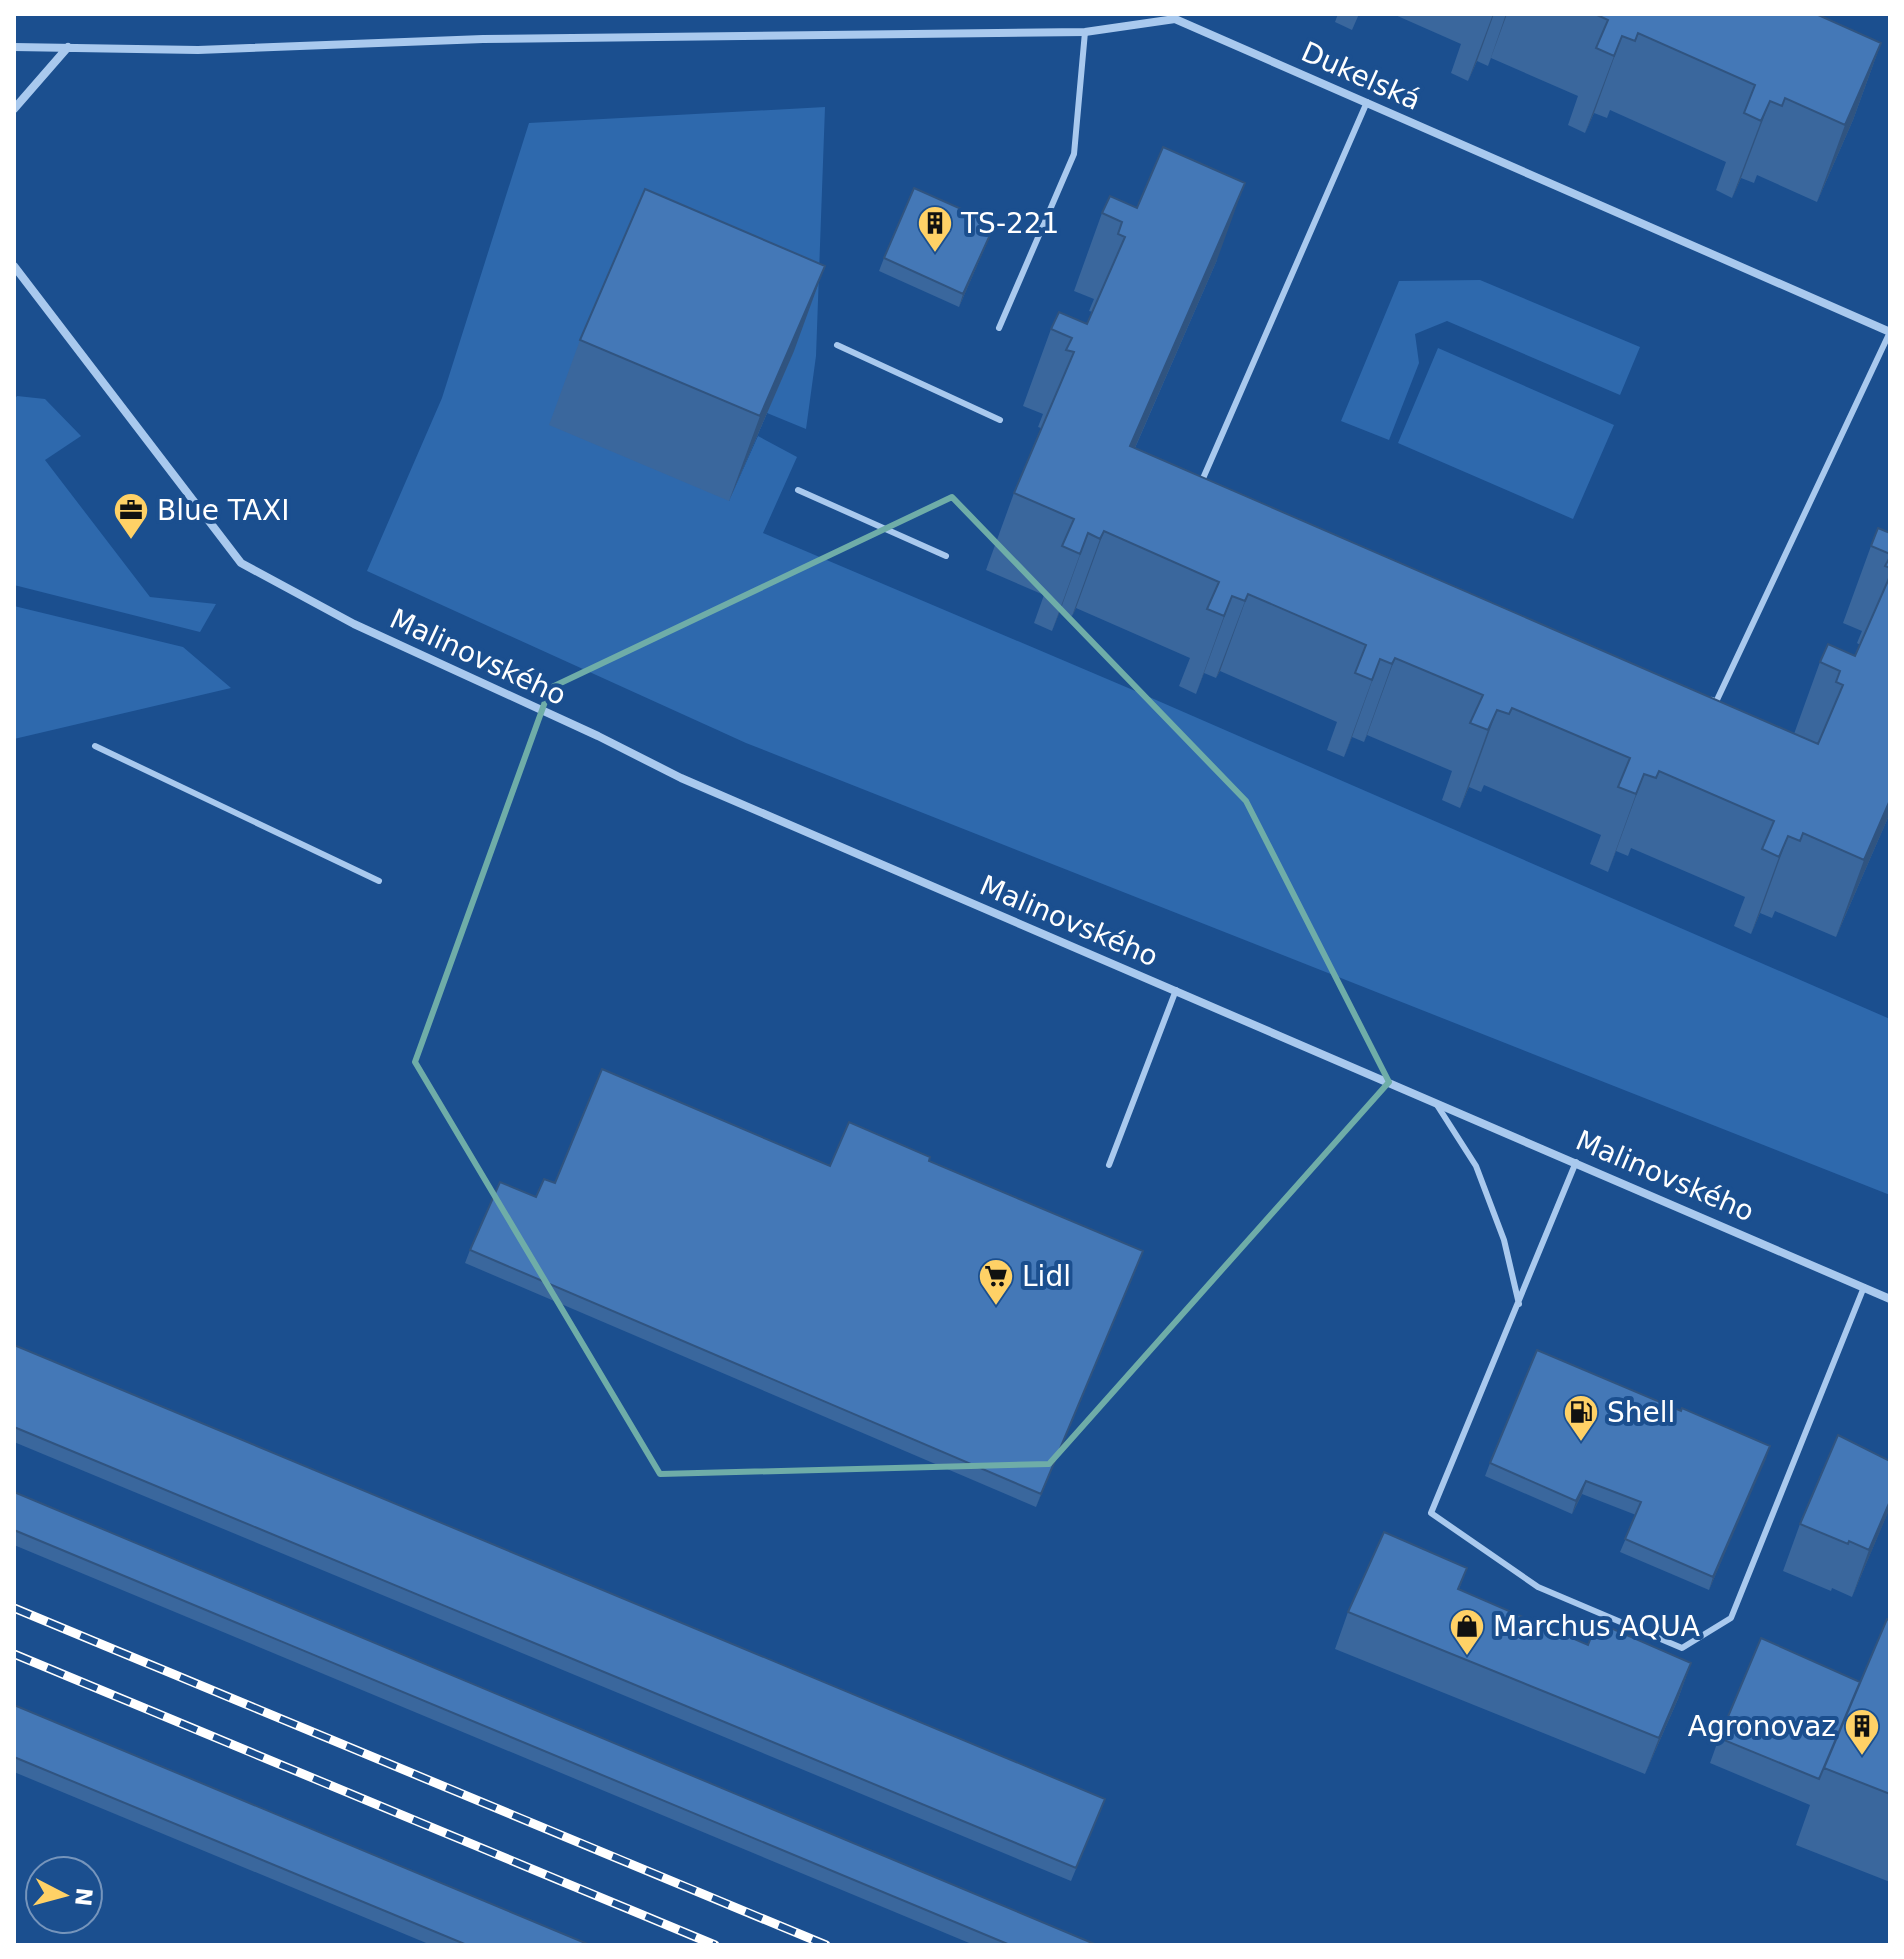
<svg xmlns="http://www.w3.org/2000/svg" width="1904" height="1959" font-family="'DejaVu Sans',sans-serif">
	<rect width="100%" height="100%" fill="#1b4f8f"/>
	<path fill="#2e69ad" d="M825,107l-9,249 -10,73 -39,-16 -38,88 29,-65 39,21 -34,76 377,160 750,326v176l-1144,-452 -379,-172 75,-173 87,-275z
		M1480,280l160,67 -20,48 -173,-74 -32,13 4,29 -30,77 -48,-19 58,-140z
		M1438,348l176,77 -41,94 -175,-76z
		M17,396l28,3 36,37 -36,24 105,137 66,7 -16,28 -186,-47v-185z
		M14,606l169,41 48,41 -217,51z"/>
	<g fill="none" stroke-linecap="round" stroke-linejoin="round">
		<path stroke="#a9c9ee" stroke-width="6" d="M999,328l75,-174 11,-122
			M837,345l163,75
			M1201,483l166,-381
			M798,490l148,66
			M1712,700l4,2 174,-370
			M95,746l284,135
			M1437,1105l39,61 28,74 15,64
			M1576,1162l-145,351 107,74 144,61 49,-30 133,-331
			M1109,1165l67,-175"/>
		<path stroke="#a9c9ee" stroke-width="8" d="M14,47l184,3 285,-11 602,-7 90,-13 715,313
			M14,109l54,-62
			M14,266l227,297 113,61 244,112 83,42 1209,521"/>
		<g stroke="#fff" stroke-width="9">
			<path id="rail" d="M14,1608l812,337
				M14,1654l701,291"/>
		</g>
		<use href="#rail" stroke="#1b4f8f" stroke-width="6" stroke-dasharray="18" stroke-linecap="butt"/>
	</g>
	<path fill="#3a679d" d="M1338,14h21l-7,16 -17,-8z
		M1393,14h423l65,29 -28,77 -36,82 -60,-27 -3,8 -13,-5 -9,20 -16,-8 10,-28 -116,-52 -3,8 -13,-5 -9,20 -17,-8 10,-29 -87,-38 -3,8 -11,-5 -9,20 -17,-8 10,-29z
		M1102,213l115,47 -82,188 659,286 26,-72 35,-6 5,-11 -3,-2 5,-12 -19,-8 28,-77 19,-13v280l-54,124 -61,-26 -3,7 -12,-5 -9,21 -17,-8 11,-29 -114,-49 -3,8 -12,-5 -8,21 -18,-8 11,-29 -117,-50 -3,7 -12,-5 -9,21 -18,-8 10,-29 -85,-36 -3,7 -12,-5 -8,20 -17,-7 10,-28 -117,-51 -4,7 -12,-5 -8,21 -17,-8 11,-28 -114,-50 -4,8 -12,-5 -8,20 -18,-8 10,-28 -58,-25 28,-77 27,-65 -3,-1 5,-13 -20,-8 28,-77 36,-5 6,-12 -4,-1 5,-12 -20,-8z
		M995,224l-36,83 -80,-36 5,-13z
		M580,340l214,11 -65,150 -180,-76z
		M929,1161l209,103 -102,243 -571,-244 5,-13 85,-67z
		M14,1345l1091,454 -34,82 -1057,-439z
		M1681,1411l89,35 -61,144 -89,-38 16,-37 -54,-21 -10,20 -87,-38 5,-13z
		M1890,1461v46l-38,90 -20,-9 -1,3 -48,-20 17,-47z
		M14,1492l1083,453h-123l-960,-400z
		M1467,1568l-8,21 129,56 103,18 -13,36 -33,75 -310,-125 13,-37z
		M1890,1620v262l-94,-37 14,-40 -100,-42 9,-25 141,-56z
		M14,1705l576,240h-159l-417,-173z"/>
	<path fill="#305480" d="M1493,14h1l-17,47 -9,20z
		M1506,14h1l-19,52z
		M1622,36l-28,77 -9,20 29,-77z
		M1881,43l-28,77 -36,82 28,-77z
		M1770,101l-29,77 -9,20 29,-77z
		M1245,183l-28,77 -115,263 28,-77z
		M995,224l-5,12 -31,71 4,-13z
		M825,266l-31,85 -65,150 31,-85z
		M1104,531l-28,77 -4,8 28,-77z
		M1088,533l-28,78 -8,20 28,-77z
		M1248,594l-28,77 -4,7 29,-77z
		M1232,596l-28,77 -8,21 28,-78z
		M1395,658l-28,77 -3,7 28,-78z
		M1380,659l-28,78 -8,20 28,-77z
		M1497,710l-28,77 -9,21 28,-78z
		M1644,774l-28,77 -8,21 28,-78z
		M1890,800v13l-54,124 28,-77z
		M1788,836l-28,77 -9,21 28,-77z
		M1143,1251l-5,13 -102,243 5,-13z
		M1770,1446l-4,13 -57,131 4,-13z
		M1586,1481l-4,13 -10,20 4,-13z
		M1890,1501v6l-3,8 -35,82 17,-47z
		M1691,1663l-13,36 -33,75 14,-36z"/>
	<path fill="#4478b7" stroke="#305480" stroke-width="2" d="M1595,14h221l65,29 -36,82 -60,-27 -3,8 -12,-5 -9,20 -17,-8 11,-28 -117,-52 -3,8 -13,-5 -8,20 -18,-8 12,-28z
		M1163,147l82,36 -115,263 688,298 25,-59 -7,-3 4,-11 -20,-9 8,-18 27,12 35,-80v224l-26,60 -61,-27 -3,8 -12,-5 -9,21 -17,-8 12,-28 -115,-50 -3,7 -12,-4 -8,20 -18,-7 12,-29 -118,-50 -3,6 -12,-4 -9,20 -18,-7 13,-28 -88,-37 -3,6 -12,-5 -8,21 -17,-7 11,-28 -118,-51 -3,7 -13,-5 -8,20 -17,-7 12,-27 -115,-51 -4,8 -12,-6 -8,21 -18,-8 12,-27 -60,-26 60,-141 -8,-2 6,-12 -21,-9 8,-17 28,12 38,-87 -7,-3 4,-12 -20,-9 8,-17 27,12z
		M914,188l81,36 -32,70 -79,-36z
		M645,189l180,77 -65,150 -180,-76z
		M1878,528l12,5v21l-19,-8z
		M1890,557v11l-5,-2z
		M602,1069l228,97 19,-44 81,35 -1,4 214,90 -102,243 -571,-244 30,-68 36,15 8,-18 11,4z
		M14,1345l1091,454 -29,69 -1062,-441z
		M1537,1350l144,61 1,-3 88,38 -57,131 -88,-38 16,-37 -55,-21 -10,20 -86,-38z
		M1838,1435l52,26v40l-21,49 -20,-9 -1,3 -48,-20z
		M14,1492l1083,453h-87l-996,-415z
		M1384,1532l83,36 -9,21 130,56 9,-23 94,41 -32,75 -311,-126z
		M1887,1619l3,1v174l-66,-26z
		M1761,1638l99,44 -41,97 -100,-41z
		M14,1705l576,240h-123l-453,-188z"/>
	<path fill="none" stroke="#6fada8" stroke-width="6" stroke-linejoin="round" d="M952,497l294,304 143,281 -340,382 -389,10 -245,-412 135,-374z"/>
	<defs>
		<g id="building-pin" transform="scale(1.8)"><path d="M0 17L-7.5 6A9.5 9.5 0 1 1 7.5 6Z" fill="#ffd166" stroke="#1b4f8f"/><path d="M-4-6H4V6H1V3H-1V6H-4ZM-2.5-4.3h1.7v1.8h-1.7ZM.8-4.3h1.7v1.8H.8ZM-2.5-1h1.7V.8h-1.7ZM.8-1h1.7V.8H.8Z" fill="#111"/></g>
		<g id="office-pin" transform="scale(1.8)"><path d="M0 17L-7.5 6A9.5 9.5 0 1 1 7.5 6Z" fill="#ffd166" stroke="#1b4f8f"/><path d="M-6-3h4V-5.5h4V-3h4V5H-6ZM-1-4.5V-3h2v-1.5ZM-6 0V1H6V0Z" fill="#111"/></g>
		<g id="supermarket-pin" transform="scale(1.8)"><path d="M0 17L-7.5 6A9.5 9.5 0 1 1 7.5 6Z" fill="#ffd166" stroke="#1b4f8f"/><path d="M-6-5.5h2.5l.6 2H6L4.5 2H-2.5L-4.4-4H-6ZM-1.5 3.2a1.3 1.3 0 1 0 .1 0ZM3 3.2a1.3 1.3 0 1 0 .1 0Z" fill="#111"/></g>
		<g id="fuel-pin" transform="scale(1.8)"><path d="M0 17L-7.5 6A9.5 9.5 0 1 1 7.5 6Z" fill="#ffd166" stroke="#1b4f8f"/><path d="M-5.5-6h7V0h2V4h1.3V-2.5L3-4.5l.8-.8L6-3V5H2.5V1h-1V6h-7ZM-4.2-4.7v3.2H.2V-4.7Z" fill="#111"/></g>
		<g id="shop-pin" transform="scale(1.8)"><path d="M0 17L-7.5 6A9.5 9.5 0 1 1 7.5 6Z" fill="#ffd166" stroke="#1b4f8f"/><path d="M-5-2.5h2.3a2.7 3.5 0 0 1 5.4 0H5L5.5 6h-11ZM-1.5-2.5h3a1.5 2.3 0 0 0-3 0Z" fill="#111"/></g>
	</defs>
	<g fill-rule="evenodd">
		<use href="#building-pin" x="935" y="223"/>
		<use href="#office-pin" x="131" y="510"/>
		<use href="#supermarket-pin" x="996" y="1276"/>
		<use href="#fuel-pin" x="1581" y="1412"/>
		<use href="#shop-pin" x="1467" y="1626"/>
		<use href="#building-pin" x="1862" y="1726"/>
	</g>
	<g text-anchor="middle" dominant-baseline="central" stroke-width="8" stroke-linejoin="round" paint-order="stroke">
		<g font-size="28" fill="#fff" stroke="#1b4f8f">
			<text transform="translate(1361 76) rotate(24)">Dukelská</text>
			<text transform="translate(478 657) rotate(25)">Malinovského</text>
			<text transform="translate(1069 921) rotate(23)">Malinovského</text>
			<text transform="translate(1665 1176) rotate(23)">Malinovského</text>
		</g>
		<g font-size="28" fill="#fff" stroke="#1b4f8f" text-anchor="start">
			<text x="961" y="223">TS-221</text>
			<text x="157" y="510">Blue TAXI</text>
			<text x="1022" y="1276">Lidl</text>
			<text x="1607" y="1412">Shell</text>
			<text x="1493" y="1626">Marchus AQUA</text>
			<text x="1836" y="1726" text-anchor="end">Agronovaz</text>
		</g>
	</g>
	<rect width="1904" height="1959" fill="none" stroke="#ffffff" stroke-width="32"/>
	<g transform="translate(64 1895) rotate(96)"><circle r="38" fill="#1b4f8f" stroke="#7695bc" stroke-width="2"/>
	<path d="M0-6L14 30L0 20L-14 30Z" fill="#ffd166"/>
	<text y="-12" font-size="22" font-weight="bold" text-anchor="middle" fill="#ffffff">N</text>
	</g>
</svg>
